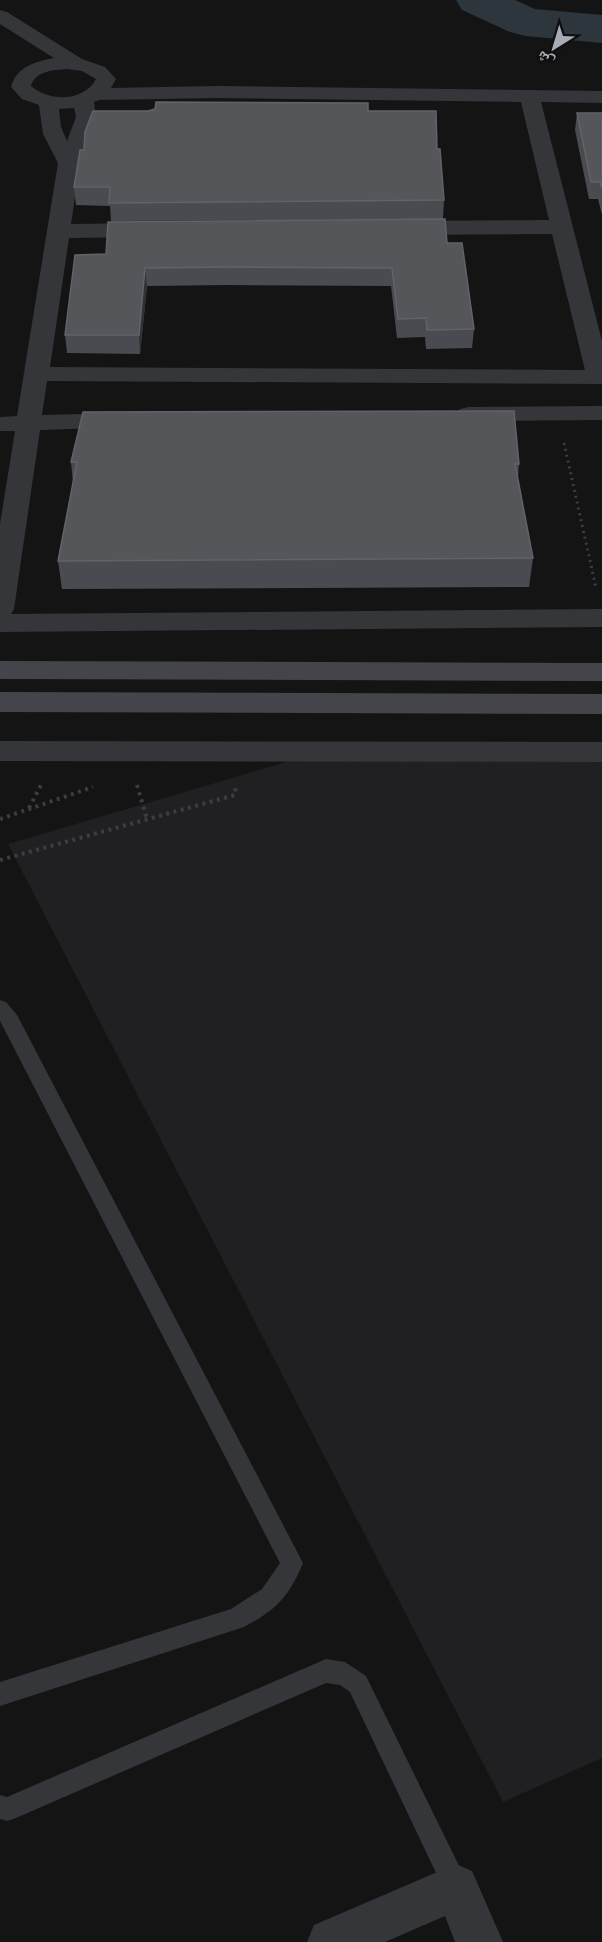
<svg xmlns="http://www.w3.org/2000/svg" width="602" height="1942" font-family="Montserrat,'Noto Naskh Arabic',sans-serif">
	<rect width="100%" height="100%" fill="#141415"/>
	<path fill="#202022" d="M293,760l309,2v996l-99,44 -495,-958z"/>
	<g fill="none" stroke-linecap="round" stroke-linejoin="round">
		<path fill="#2e363d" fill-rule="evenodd" d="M456,0h59l20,9 67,6v28l-76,-7 -16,-4 -48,-22z"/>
		<path stroke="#3b3d41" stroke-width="3" stroke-dasharray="2 4" stroke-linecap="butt" d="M564,443l32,145"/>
		<path stroke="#3b3d41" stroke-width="4" stroke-dasharray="3 4.5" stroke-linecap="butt" d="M137,785l10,34
			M29,808l12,-23
			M0,819l93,-32
			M0,860l235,-65 1,-11"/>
		<path fill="#35363a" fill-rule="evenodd" d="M0,1000l6,2 11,13 286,548c-14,34 -27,47 -59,64l-244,79v-24l231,-73 31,-20 18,-26 -280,-542z
			M326,1659l19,3 21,14 99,202 4,9 -4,9 -9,4 -9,-4 -97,-204 -10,-7 -14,-2 -310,135 -9,3 -7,-2v-24l7,2z"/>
		<path fill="#35363a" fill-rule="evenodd" d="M0,10l7,2 75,47 23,8 11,12 -5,9 106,-2 385,5v12l-61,-1 61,239v43l-555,-3 -5,34 84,-2 9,2 3,5 -3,5 -9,2 -86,3 -26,179 -3,5 591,-5v18l-602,5v-108l15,-93h-15v-14l17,-1 41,-253 -15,-29 -4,-29 -17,-6 -11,-12c6,-21 24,-25 43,-29l-54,-34zM67,69l15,2 14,8c-12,23 -47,23 -65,7 4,-15 23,-16 36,-17zM217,98l304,4 28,118 -147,1 -8,2 -3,5 3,5 8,2 150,-1 33,136 -535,-3 19,-129 83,-1 8,-2 3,-5 -3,-5 -8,-2 -81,1 9,-61 16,-46 -2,-15 5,-2zM74,108l2,9 -9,24 -6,-14 -2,-18z
			M602,406v14l-133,1 -9,-2 -3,-5 3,-5 9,-2z
			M0,741l602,1v20l-602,-1z
			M456,1864l16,7 31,71h-48l-10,-26 -60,26h-78l7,-17z"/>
		<path fill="#43454a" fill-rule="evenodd" d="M0,661l602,2v18l-602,-2z
			M0,692l602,2v20l-602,-2z"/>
	</g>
	<path fill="#4a4b50" d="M368,111l69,38 7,51 -1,19 -332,2 -1,-15 -34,-1 -2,-18 10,-37z
		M577,113h25v102l-4,-16h-9l-14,-69z
		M447,243l27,86 -2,19 -46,1 -1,-12 -28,1 -6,-52 -164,-1 -80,1 -7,68 -73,-1 -2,-18 41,-81z
		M71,462l448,2 -1,14 15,80 -4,29 -467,2 -4,-28 15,-78z"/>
	<path fill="#303134" d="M145,268l2,18 -7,68 -1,-19z"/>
	<path fill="#54565a" stroke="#616368" stroke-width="1.5" d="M156,102l212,1v8h68l1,38h3l4,51 -335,3 1,-16h-36l6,-37h4l1,-18 8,-21h55l7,-2z
		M577,113h25v75l-2,-6h-9z
		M445,219l2,24h15l12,86 -47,1 -1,-12 -28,1 -6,-51 -165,-1 -82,1 -6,67h-74l10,-80 31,-1 2,-32z
		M514,411l5,53h-4l18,94 -475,3 19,-99h-6l12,-50z"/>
	<g transform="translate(554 48) rotate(217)" stroke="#0f0f10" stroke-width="4.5" paint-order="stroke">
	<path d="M0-4.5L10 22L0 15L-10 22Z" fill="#a7abb4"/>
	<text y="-9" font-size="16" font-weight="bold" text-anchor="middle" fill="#a7abb4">ش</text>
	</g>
</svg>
